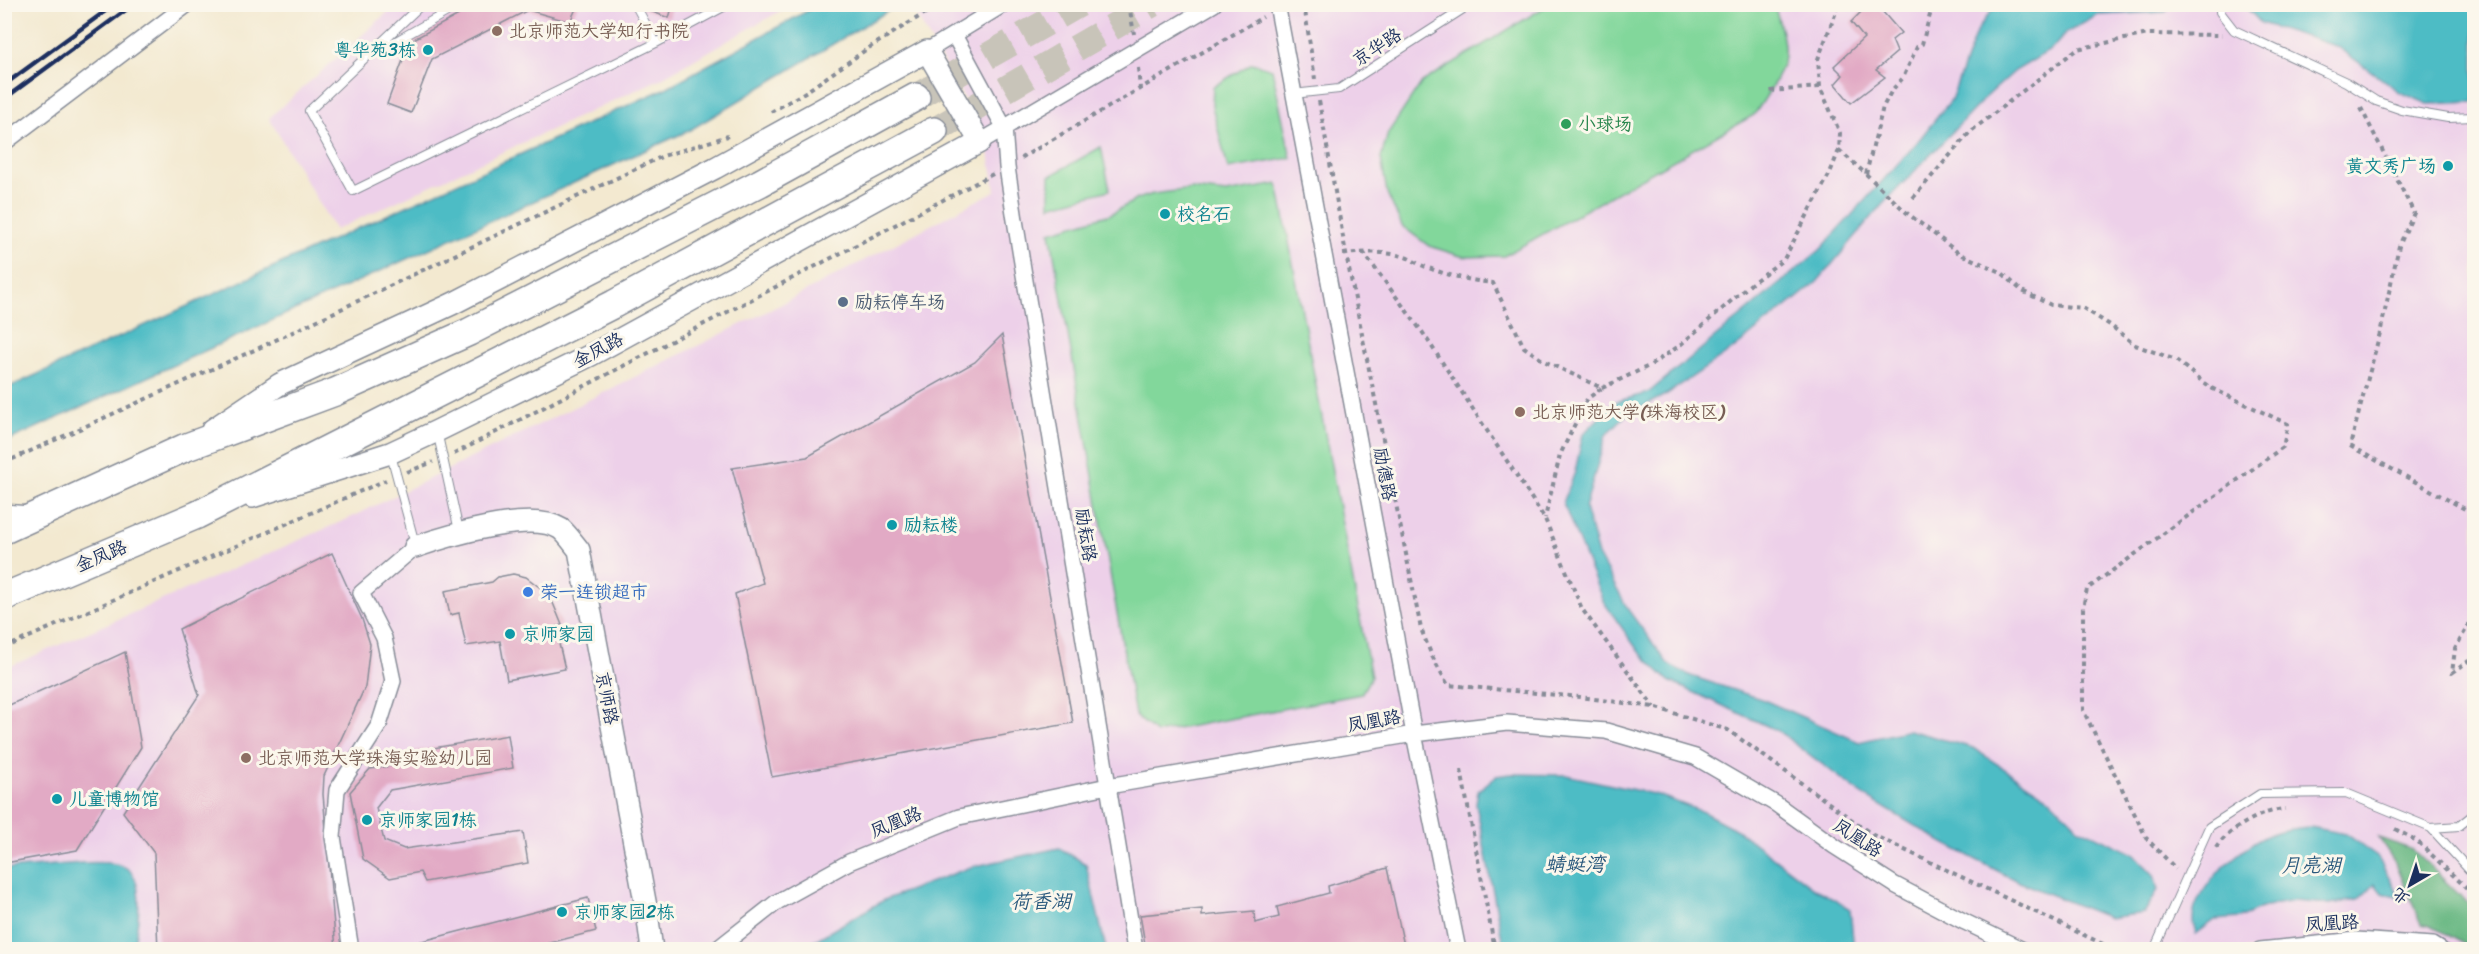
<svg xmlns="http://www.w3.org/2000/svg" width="2479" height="954" font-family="Sriracha,'LXGW WenKai TC',sans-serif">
	<rect width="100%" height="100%" fill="#fbf7ec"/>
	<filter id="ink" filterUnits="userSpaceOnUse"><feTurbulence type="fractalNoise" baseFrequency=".0167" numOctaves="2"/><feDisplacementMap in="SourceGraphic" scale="12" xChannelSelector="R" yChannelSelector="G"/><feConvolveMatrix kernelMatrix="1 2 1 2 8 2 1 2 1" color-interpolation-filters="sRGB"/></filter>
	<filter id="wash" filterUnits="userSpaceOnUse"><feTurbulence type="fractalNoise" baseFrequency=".008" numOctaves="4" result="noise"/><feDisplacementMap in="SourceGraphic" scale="24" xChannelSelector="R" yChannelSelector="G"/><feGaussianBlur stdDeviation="1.35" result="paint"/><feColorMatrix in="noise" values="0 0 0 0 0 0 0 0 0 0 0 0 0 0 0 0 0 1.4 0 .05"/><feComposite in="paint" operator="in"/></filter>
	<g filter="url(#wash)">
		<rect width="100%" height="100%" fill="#f3e9d0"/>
		<path fill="#edd0e9" d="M396,5h395l-131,74 -325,151 -66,-112z
			M925,5h1549v944h-2469l-1,-280 348,-152 426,-211 217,-115 -8,-53 -73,-127z"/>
		<path fill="#82d79b" stroke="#4e837c" stroke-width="1.5" d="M1548,5h226c4,12 12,37 10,51 -2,18 -20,44 -30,59l-250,141 -40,1 -35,-11 -27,-20 -15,-33 -6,-35 7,-25 34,-51z
			M1252,63l20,6 19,89 -63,11 -16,-63 1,-19z
			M1101,147l9,43 -60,16v-30z
			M1278,184l93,493 -10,17 -205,39 -21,-18 -85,-483 61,-18 26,-15 16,-5 39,-5 34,4z"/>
		<path fill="#69b883" stroke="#427470" stroke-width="1.5" d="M2379,838l34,12 61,59v40l-43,-23 -10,-2 -25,-60z"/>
		<path fill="#4ebcc5" stroke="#347692" stroke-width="1.5" d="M2243,4l231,1v97l-46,2 -28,-12 -64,-46 -75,-23z
			M818,5h80l-208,125 -685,312v-53l661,-301z
			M1996,5h175l-6,7 -67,3 -32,18 -14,16 -37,22 -30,27 -103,107 -65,77 -81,65 -69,47 -42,22 -19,19 -21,73 13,47 31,56 39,53 23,12 73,24 95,42 50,-12 64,18 77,51 29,29 55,26 20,21 4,15 -14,23 -35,5 -92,-37 -75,-39 -79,-47 -85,-64 -109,-50 -30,-29 -36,-51 -40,-98 12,-31 8,-38 32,-32 33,-9 172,-143 94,-104 37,-46 26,-70z
			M1511,774l55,1 92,20 45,17 34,18 75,57 38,22 4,40h-350l-28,-145 2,-13 18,-15z
			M2310,827l36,7 31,22 23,42 -18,-5 -7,-9 -17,16 -29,4 -35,-3 -28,5 -26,12 -25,2 -19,14c-1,-4 -3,-9 -3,-14 -1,-32 55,-80 84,-88 11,-3 22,-4 33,-5z
			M1059,848l27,16 20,85h-306l84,-49 87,-33z
			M68,864c17,-1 45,-5 60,5 18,14 9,61 5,80h-128v-80z"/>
		<g id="blocks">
			<path fill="#e2aac5" d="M479,4h99l-8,18 -42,-12 -96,49 -21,54 -24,-9 23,-63z
				M639,4h34l-4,14 -30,-11z
				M1869,4h7l25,29 -9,7 5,12 -21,18 9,7 -34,26 -16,-19 8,-9 -9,-9 30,-28 -13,-16z
				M1002,335l71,388 -301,54 -37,-183 28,-11 -31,-115 75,-11 168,-95z
				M332,553l30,66 8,25 -5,43 -41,89 -1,18 13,156h-178l-4,-97 -31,-41 76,-117 -20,-66z
				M513,574l13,3 21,16 6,10 9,22 -7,2 10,42 -58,11 -7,-39 -34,5 -7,-33 -9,2 -5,-24 47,-9 6,-5z
				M125,652l16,95 -64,103 -72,13v-156z
				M508,735l5,33 -123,22 -14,18 8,33 20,8 119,-17 5,31 -103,19 -5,-10 -30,6 -27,-19 -13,-67 20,-23 41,-6 -1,-11z
				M1387,868l18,82h-259l-6,-35 62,-6v7l52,-5 1,12 24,-6 -2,-10 52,-14 -1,-7z
				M588,898l8,33 -74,19h-117l2,-5z"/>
		</g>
	</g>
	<g filter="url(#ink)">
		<use href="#blocks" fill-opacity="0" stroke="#878c97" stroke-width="1.5"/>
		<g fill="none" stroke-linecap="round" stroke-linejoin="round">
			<path stroke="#c8c4b9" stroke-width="27" stroke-dasharray="27 14" stroke-linecap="butt" d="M916,97l163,-93
				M934,131l218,-127"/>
			<g stroke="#878c97" stroke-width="10">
				<path id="lane" d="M422,4l-113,107 44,80 303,-148 73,-39
					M635,4l21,39
					M2221,4l-1,8 14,18 112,52 30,19 26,9 46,8 26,-1
					M375,53l86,-49
					M1293,94l46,-5 132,-85
					M437,431l22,100
					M391,455l24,89
					M2431,828l28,-2 15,-12
					M2154,950l55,-123 51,-33 86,-1 85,35 43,47"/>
			</g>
			<g stroke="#878c97" stroke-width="18">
				<path id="street" d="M1277,4l137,730 44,216
					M954,35l50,92 3,40 8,53 120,730
					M927,51l77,-47
					M980,142l234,-138
					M4,143l184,-139
					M4,512l25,2
					M351,950l-18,-113 4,-47 42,-65 14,-44 -9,-43 -23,-45 54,-46
					M716,950l61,-48 72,-40 110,-45 149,-31 306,-52 93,-11 99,8 89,26 81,47 58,42 61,39 70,37 58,28
					M2260,950l96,-10 77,5 8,5"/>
			</g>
			<g stroke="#878c97" stroke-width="24">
				<path id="secondary" d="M212,430l68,-46 172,-80 263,-136 212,-117 53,91 -389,213 -154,76 -47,22 -138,44
					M415,547c32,-11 116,-37 146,-18 6,5 13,15 18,21l68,362 5,38"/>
			</g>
			<g stroke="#878c97" stroke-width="30">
				<path id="highway" d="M4,530l180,-82 151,-56 134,-60 291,-149 156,-86
					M4,597l193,-82 123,-62 294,-149 320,-173"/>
			</g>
			<path stroke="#878c97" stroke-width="4" stroke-dasharray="4.5 4.5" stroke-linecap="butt" d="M1129,4l5,30
				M1304,4l11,75
				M1138,68l2,20
				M1820,87l-2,-28 21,-55
				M1319,101l27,153 75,375 11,27 16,29 132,12 74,10 74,23 145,105 234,111 35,1
				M2361,108l53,105 -15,33 -18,83 -31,117 124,68
				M771,112l36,-21 60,-42 73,-45
				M1839,150l27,24 17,-67 9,-17 11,-12 14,-31 5,-3 11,-40
				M1021,158l242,-141
				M1866,174l41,39 53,41 41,18 21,19 29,14 32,3 27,17 25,20 41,15 33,27 79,37 -5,23 -196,142 -4,18v103l64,129 29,30
				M1913,198l57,-66 107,-83 71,-15 74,1
				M1363,252l60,81 122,186 37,90 72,98
				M1343,254c21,-2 46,-3 65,4 5,2 8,5 13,7 21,9 49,16 72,18l31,64 20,14 58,27 -15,11 -27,56 -15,63
				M1602,388l49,-23 28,-19 73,-63 32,-24 46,-86 9,-23 1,-17 -20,-46 -50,4
				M454,454l539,-280
				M4,463l257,-116 402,-191 65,-20
				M407,472l26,-10
				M2474,615l-19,34 -3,24 22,-16
				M4,648l382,-168
				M1461,770l34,180
				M2395,829l22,12 57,54
				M2216,848c12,-19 47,-38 69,-39"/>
			<use href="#lane" stroke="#fff" stroke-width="8"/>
			<use href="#street" stroke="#fff" stroke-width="15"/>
			<use href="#secondary" stroke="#fff" stroke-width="21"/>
			<use href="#highway" stroke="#fff" stroke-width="27"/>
			<path stroke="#1b2f5e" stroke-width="4.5" d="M4,85l111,-81
				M4,99l130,-95"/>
		</g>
	</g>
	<g fill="#8d6e63" stroke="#fbf7ec" stroke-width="2">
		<circle cx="497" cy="31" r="6"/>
		<circle cx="1520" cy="412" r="6"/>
		<circle cx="246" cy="758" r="6"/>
	</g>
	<g fill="#0f9aa8" stroke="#fbf7ec" stroke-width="2">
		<circle cx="428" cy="50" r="6"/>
		<circle cx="2448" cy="166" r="6"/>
		<circle cx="1165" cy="214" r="6"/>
		<circle cx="892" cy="525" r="6"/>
		<circle cx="510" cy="634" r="6"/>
		<circle cx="57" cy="799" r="6"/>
		<circle cx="367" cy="820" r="6"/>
		<circle cx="562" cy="912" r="6"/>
	</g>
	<circle fill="#2e9e5b" stroke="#fbf7ec" stroke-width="2" cx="1566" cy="124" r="6"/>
	<circle fill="#5c6f8a" stroke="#fbf7ec" stroke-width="2" cx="843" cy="302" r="6"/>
	<circle fill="#3f7fe0" stroke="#fbf7ec" stroke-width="2" cx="528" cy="592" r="6"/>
	<g text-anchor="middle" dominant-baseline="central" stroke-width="6" stroke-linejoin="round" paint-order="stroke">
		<g font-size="18" fill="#785e54" stroke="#fbf7ec" text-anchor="start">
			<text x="509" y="31">北京师范大学知行书院</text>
			<text x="1532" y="412">北京师范大学(珠海校区)</text>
			<text x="258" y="758">北京师范大学珠海实验幼儿园</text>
		</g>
		<g font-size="18" fill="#1b2f5e" stroke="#fbf7ec">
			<text transform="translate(1377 47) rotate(-33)">京华路</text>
			<text transform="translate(598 350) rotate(-28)">金凤路</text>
			<text transform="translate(1385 474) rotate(79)">励德路</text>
			<text transform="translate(1086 535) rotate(81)">励耘路</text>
			<text transform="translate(101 556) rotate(-23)">金凤路</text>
			<text transform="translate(607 698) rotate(79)">京师路</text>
			<text transform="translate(1374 721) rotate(-10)">凤凰路</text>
			<text transform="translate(896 822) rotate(-22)">凤凰路</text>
			<text transform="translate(1858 838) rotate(33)">凤凰路</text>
			<text transform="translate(2332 923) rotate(-3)">凤凰路</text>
		</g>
		<g font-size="18" fill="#0d838f" stroke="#fbf7ec" text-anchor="start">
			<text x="416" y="50" text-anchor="end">粤华苑3栋</text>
			<text x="2436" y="166" text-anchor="end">黄文秀广场</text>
			<text x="1177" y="214">校名石</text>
			<text x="904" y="525">励耘楼</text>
			<text x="522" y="634">京师家园</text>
			<text x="69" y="799">儿童博物馆</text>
			<text x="379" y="820">京师家园1栋</text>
			<text x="574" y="912">京师家园2栋</text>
		</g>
		<g font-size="18" fill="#27864d" stroke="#fbf7ec" text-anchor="start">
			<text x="1578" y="124">小球场</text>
		</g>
		<g font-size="18" fill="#4e5e75" stroke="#fbf7ec" text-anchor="start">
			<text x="855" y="302">励耘停车场</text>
		</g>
		<g font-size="18" fill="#366cbe" stroke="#fbf7ec" text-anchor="start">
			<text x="540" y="592">荣一连锁超市</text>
		</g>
		<g font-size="20" font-style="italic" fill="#2a597d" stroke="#fbf7ec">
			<text x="1575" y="864">蜻蜓湾</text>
			<text x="2311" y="865">月亮湖</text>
			<text x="1041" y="901">荷香湖</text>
		</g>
	</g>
	<rect width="2479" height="954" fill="none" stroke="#fbf7ec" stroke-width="24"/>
	<g transform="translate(2410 885) rotate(219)" stroke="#fbf7ec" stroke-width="4.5" paint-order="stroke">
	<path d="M0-4.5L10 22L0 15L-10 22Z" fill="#1b2f5e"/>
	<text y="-9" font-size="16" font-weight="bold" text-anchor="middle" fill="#1b2f5e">北</text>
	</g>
</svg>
